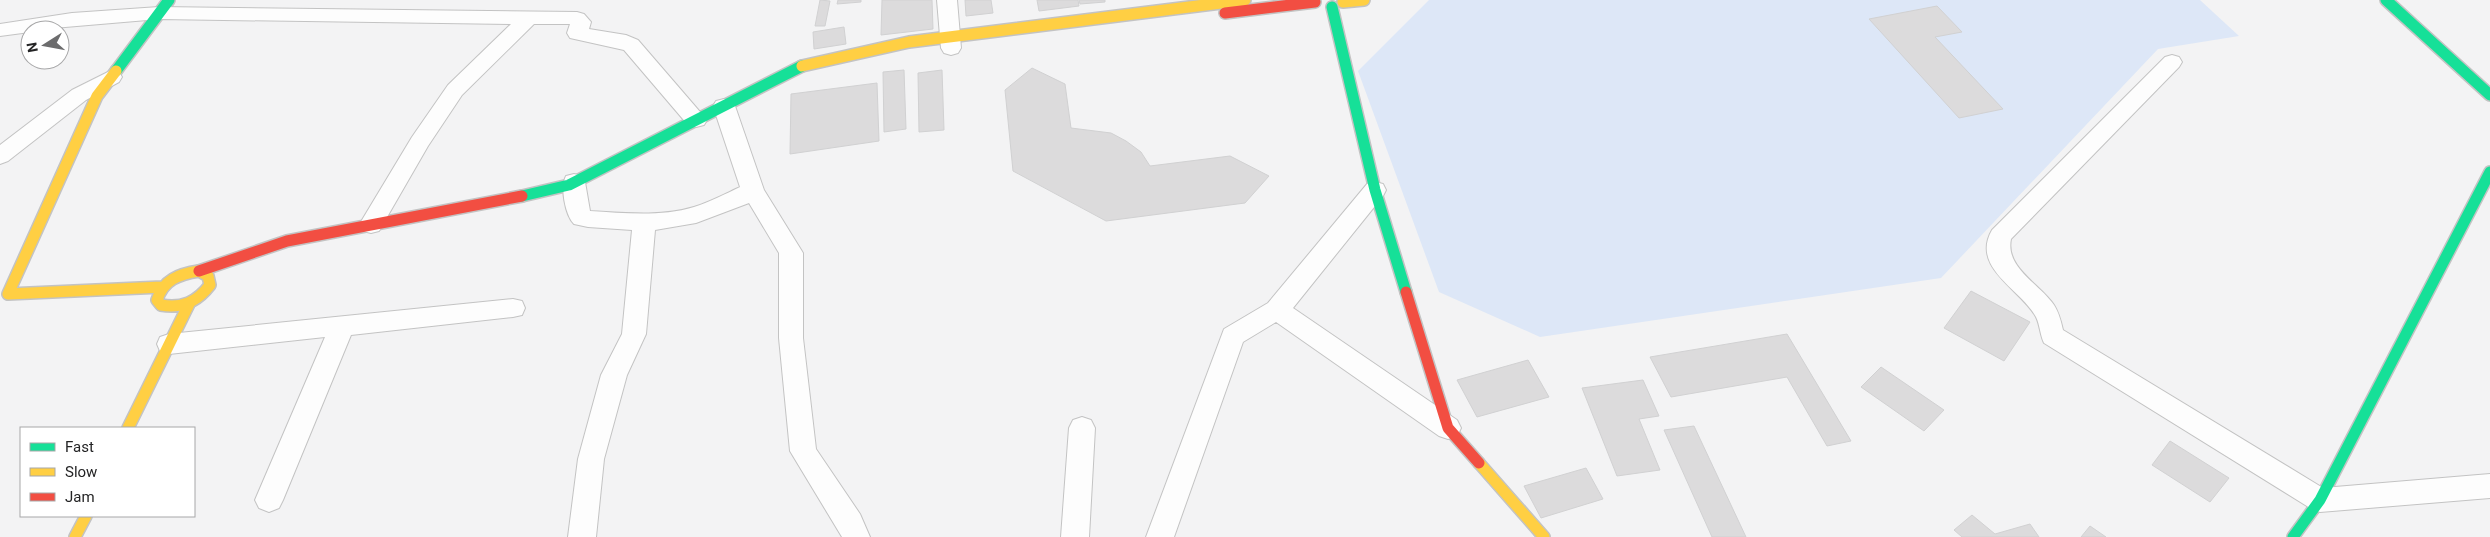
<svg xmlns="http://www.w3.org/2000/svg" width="2490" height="537" font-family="Roboto,sans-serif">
	<rect width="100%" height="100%" fill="#f3f3f4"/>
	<path fill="#dde7f7" d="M1429,0h771l39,36 -81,13 -217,229 -401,59 -101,-45 -81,-221z"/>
	<path fill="#dcdbdc" stroke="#d1d1d2" d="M820,0l10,1 -5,25h-10z
		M838,0h23v2l-24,2z
		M882,0h50l1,29 -52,6z
		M965,0h26l2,13 -27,3z
		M1037,0h41l1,6 -40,5z
		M1079,0h26v2l-25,2z
		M1937,6l25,26 -27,5 68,72 -44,9 -90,-99z
		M844,27l2,17 -32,5 -1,-17z
		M1032,68l33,16 6,44 40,5 15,8 15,11 9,14 80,-10 39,20 -24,27 -139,18 -93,-50 -8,-81z
		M904,70l2,59 -22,3 -1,-60z
		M942,70l2,60 -25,2 -1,-59z
		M877,83l2,58 -89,13 1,-60z
		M1971,291l59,31 -26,39 -60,-33z
		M1787,334l64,107 -24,5 -40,-69 -116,20 -21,-40z
		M1528,360l21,37 -72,20 -20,-37z
		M1881,367l63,43 -20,21 -63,-44z
		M1643,380l16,36 -20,3 21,51 -43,6 -35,-88z
		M1694,426l52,111h-34l-48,-107z
		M2170,441l59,37 -19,24 -58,-37z
		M1586,468l17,31 -62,19 -17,-32z
		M1972,515l23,19 35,-10 9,13h-77l-8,-7z
		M2090,526l16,11h-25z"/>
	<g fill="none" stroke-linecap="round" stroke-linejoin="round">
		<g stroke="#c3c3c3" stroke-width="2">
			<path id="street" d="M937,0h20l4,48 -3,5 -7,2 -7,-2 -3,-5z
				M159,7l418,5 7,2 7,8 -2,7 37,6 12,5 69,80 -3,5 -8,2 -8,-2 -64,-75 -54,-12 -3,-5 3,-9h-36l-72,71 -34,51 -49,85 -8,2 -8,-2 -4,-6 53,-88 36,-52 63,-61 -352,-5 -129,11v2l-30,4v-12l72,-11z
				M2172,55l7,2 3,5 -3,5 -168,172c-6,29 29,45 43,66 5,8 7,16 9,25l260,158 167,-14v24l-170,14 -10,-4 -266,-165c-4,-8 -4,-18 -8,-26 -14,-27 -66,-49 -44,-87l173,-173z
				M112,70l7,2 3,5 -3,5 -33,18 -78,61 -8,3v-19l72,-55z
				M724,99l8,2 3,5 29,84 39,63v85l13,111 44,65 10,23h-28l-52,-86 -11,-113v-85l-30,-50 -53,20 -41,7 -9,104 -19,41 -23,84 -8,78h-28l10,-78 23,-84 21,-41 10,-104 -44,-3 -14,-3c-9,-9 -14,-37 -8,-48l8,-2 8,2 3,6 5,29c34,2 71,6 104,-4 16,-5 31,-13 46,-20l-27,-81 3,-5z
				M1375,182l8,2 3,6 -3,6 -90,112 164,112 4,8 -4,8 -9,3 -9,-3 -163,-114 -33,20 -69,195h-28l78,-208 44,-26 99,-119z
				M513,299l9,2 3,7 -3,7 -9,2 -162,18 -68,165 -4,8 -10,4 -10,-4 -4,-8 70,-163 -156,17 -9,-3 -3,-7 3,-7 9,-3z
				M1082,417l9,3 4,8 -6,109h-28l8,-109 4,-8z"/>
		</g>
		<g stroke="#c3c3c3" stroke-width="14">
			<path id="fast" d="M2386,0l104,95
				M1332,7l43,183 31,102
				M116,71l53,-71
				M522,196l47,-11 233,-119
				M2293,537l27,-37 170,-328"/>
		</g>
		<g stroke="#c3c3c3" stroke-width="14">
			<path id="slow" d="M1343,2l21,-2
				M802,66l107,-24 336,-42
				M116,71l-19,25 -89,198 154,-7
				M199,271l9,5 2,9c-13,17 -28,24 -49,20l-4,-5c6,-20 22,-26 42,-29z
				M128,428l61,-124
				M1479,463l65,74
				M75,537l11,-21"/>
		</g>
		<g stroke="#c3c3c3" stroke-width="14">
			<path id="jam" d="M1225,13l90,-11
				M199,271l88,-30 235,-45
				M1406,292l42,136 31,35"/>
		</g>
		<use href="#street" fill="#fdfdfd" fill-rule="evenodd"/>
		<use href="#fast" stroke="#16e098" stroke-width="11"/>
		<use href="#slow" stroke="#ffcf43" stroke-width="11"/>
		<use href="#jam" stroke="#f24e42" stroke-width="11"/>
	</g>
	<rect x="20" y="427" width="175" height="90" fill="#ffffff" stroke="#a7a7a8"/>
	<rect x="30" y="443" width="25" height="8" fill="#16e098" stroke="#a7a7a8"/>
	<text x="65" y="452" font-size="15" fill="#242425">Fast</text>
	<rect x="30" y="468" width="25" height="8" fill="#ffcf43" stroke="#a7a7a8"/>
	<text x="65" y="477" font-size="15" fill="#242425">Slow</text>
	<rect x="30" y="493" width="25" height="8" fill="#f24e42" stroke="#a7a7a8"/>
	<text x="65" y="502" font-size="15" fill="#242425">Jam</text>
	<g transform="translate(45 45) rotate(259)"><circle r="24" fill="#ffffff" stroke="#a7a7a8"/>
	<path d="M0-4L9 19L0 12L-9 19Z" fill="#6c6c6d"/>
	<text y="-8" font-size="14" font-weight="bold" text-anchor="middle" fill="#242425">N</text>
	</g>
</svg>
